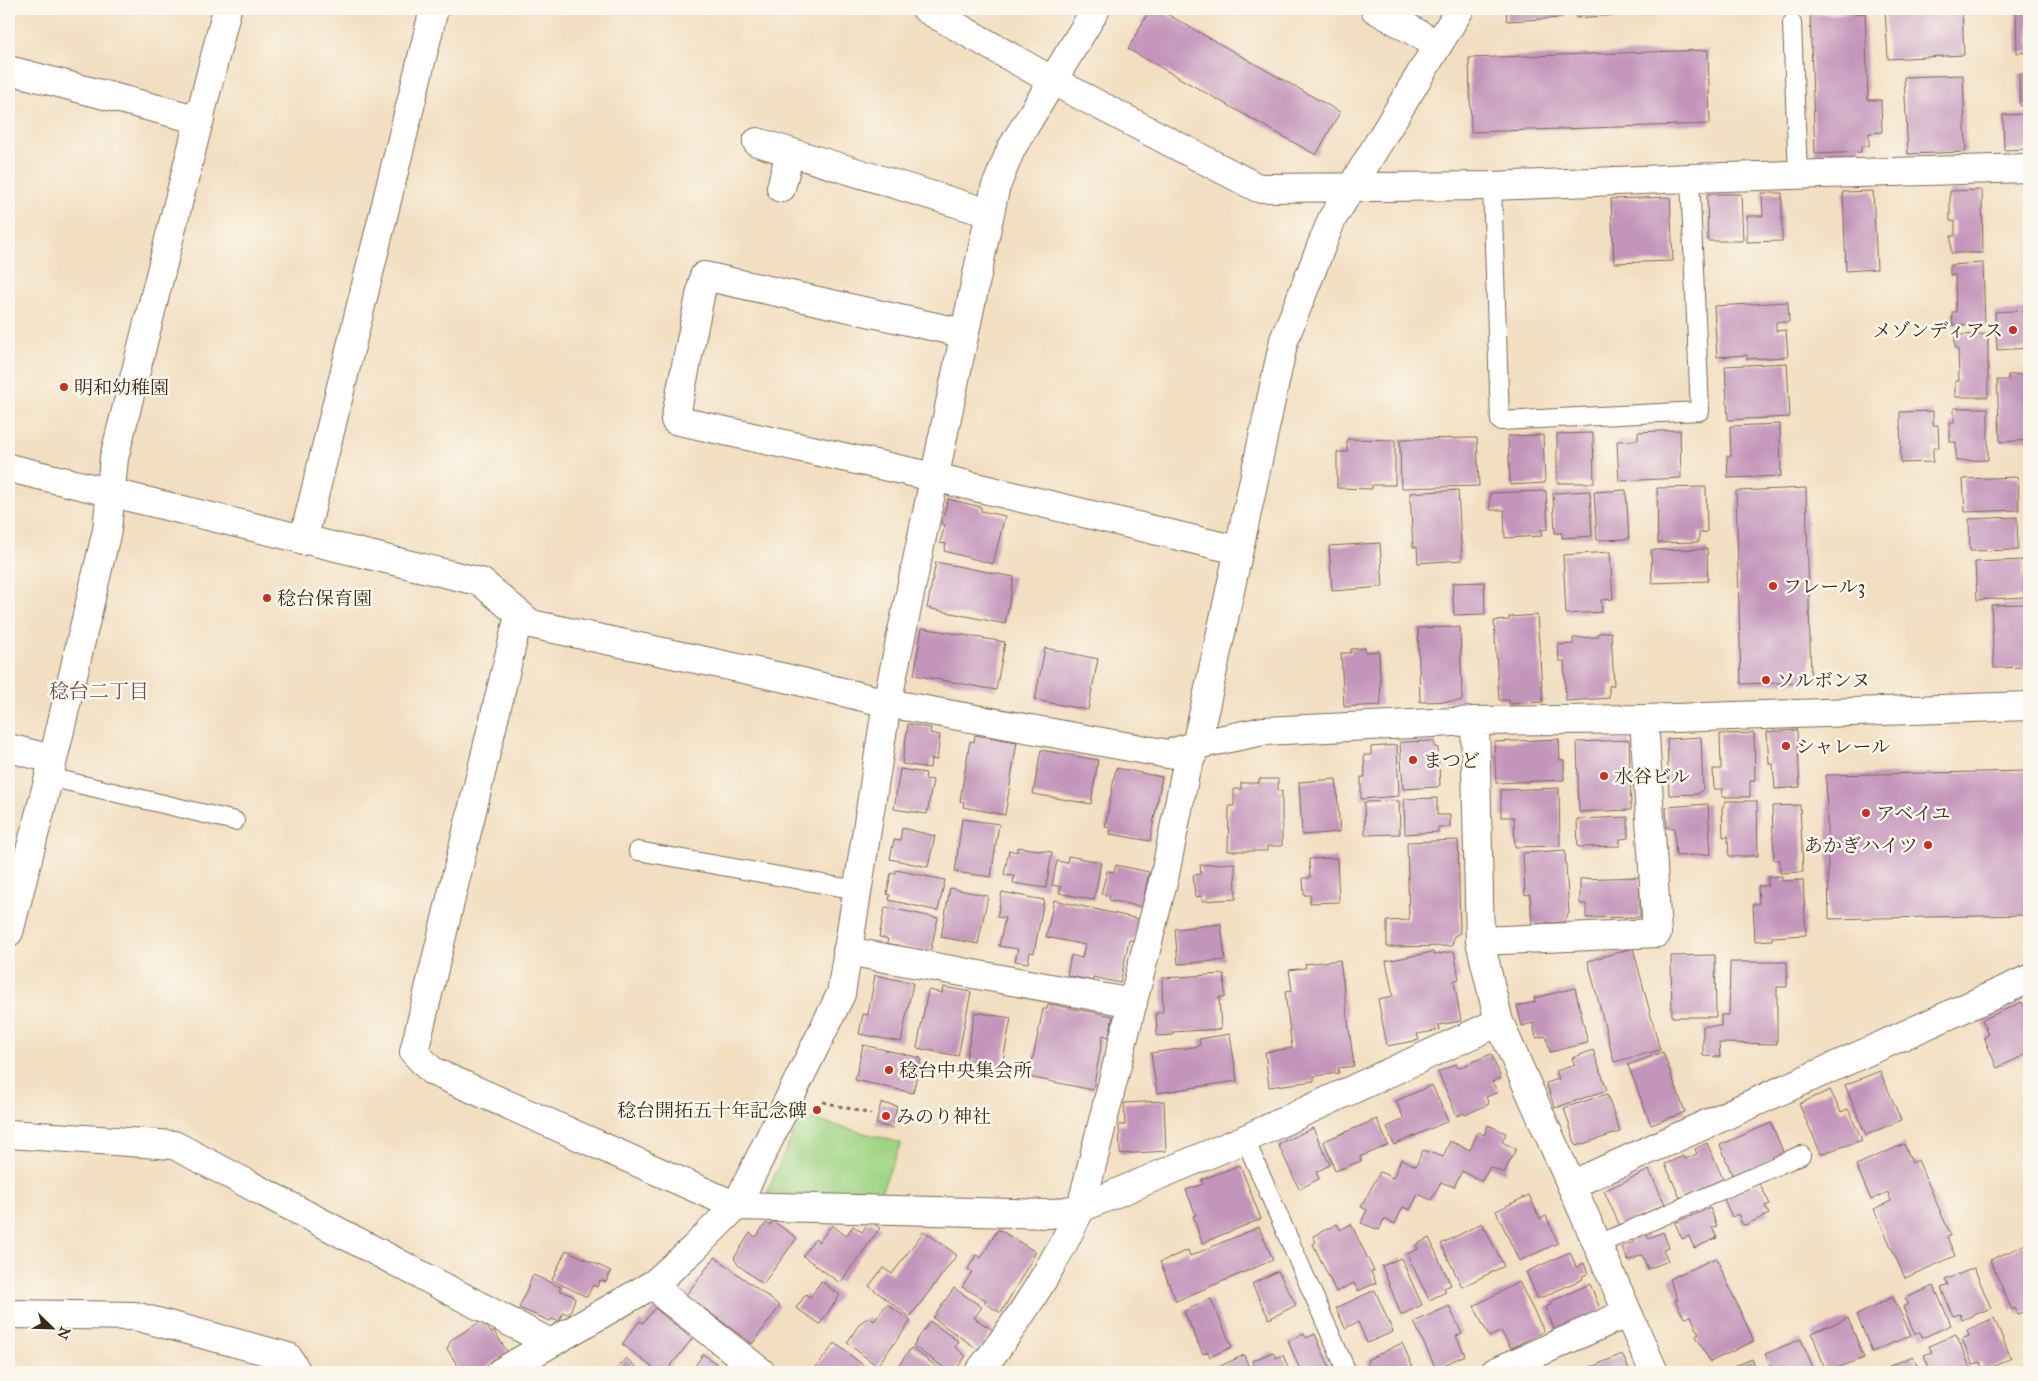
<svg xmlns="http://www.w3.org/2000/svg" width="2038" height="1381" font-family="'IM FELL Great Primer','Noto Serif JP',serif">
	<rect width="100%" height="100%" fill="#fbf7ec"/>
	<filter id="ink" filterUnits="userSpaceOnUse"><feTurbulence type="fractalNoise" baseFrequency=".02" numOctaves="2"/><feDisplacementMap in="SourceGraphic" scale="10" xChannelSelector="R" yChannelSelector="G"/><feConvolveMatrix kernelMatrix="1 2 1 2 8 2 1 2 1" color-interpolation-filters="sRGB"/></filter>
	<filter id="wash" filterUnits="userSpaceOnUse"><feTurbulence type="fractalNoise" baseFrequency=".0096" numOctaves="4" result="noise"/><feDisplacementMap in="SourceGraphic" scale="20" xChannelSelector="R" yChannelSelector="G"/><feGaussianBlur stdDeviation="1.12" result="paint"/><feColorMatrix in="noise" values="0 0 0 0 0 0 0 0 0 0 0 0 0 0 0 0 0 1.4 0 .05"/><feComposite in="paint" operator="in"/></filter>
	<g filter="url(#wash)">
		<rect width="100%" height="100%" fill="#f2dec0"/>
		<path fill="#a0d586" stroke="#6e8052" d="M801,1116l100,27 -23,56 -111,-6z"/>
		<g id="blocks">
			<path fill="#c495bb" d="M1150,9h8l182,103 -24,43 -188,-106z
				M1506,9h60v4l-5,5 -54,3z
				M1576,9h98v2l-98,7z
				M1685,9h45v1l-45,4z
				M1885,9h77l2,46 -76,4z
				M2016,9h13v43l-12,1z
				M1865,13l3,87h13l1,32 -13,1v13h-8v6l-46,2 -5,-139z
				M1708,50l2,74 -239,8 -2,-74z
				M2019,74h10v32h-9z
				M1963,75l3,77 -58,2 -4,-77z
				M2029,114v35l-25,1 -1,-35z
				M1982,190l1,63h-32v-17h4v-15h-5v-30z
				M1873,191l4,78 -31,2 -3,-79z
				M1762,193h20v48l-35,1v-26h16z
				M1707,194h34l2,47h-35z
				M1670,197l3,64 -59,2 -3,-64z
				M1983,263l2,61 -32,1 -1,-13h4l-1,-37h-5v-10z
				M1788,302l1,20h-13v9l10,-1 2,27 -41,2v-4l-30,2 -3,-51z
				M2029,310v38l-32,2 -2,-38z
				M1988,334v63h-33v-16h4l-1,-33h-3v-13z
				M1787,363l3,54 -62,3 -3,-54z
				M2029,374v66l-29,2 -3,-62h11v-5z
				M1954,408h34v52l-32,1v-19h-6v-20h4z
				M1933,411v14h5l1,23h-6v14l-32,1 -1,-51z
				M1780,424l1,52 -53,2 -1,-22h4l-1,-30z
				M1680,430l1,48 -62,3 -2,-40 21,-1v-8z
				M1593,433l1,50h-37v-49z
				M1543,435l2,48 -35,2 -2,-49z
				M1477,438l2,48 -78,2 -1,-49z
				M1347,439l48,1v45h-23v4l-35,-1v-36h10z
				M2018,477l1,33 -54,2 -2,-33z
				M1706,487l1,45 -8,1v9l-41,1 -1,-55z
				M1806,488l5,194 -70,2 -5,-193z
				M1458,490l4,70 -44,3 -1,-16h-4l-3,-54z
				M1626,490l3,49 -32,1 -3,-48z
				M1546,491l2,38 -7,1 1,6 -37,2 -1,-28h-14v-17z
				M1590,491l2,45 -30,2v-5h-7l-2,-40z
				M948,499l33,8v4l24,5 -12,48 -49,-13 2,-7 -6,-1 5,-18 -4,-1z
				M2017,517l1,33 -48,1 -1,-32z
				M1380,543l3,44 -51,4 -3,-45z
				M1707,549l1,32 -56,2 -1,-33z
				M1610,552l3,47 -12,1 1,12 -36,2 -3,-59z
				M2023,560l1,37 -47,3 -2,-38z
				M936,562l78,15 -9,47 -78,-16z
				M1484,582l1,32 -31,1 -2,-32z
				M2024,604l2,63 -32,1 -3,-63z
				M1537,615l6,87 -34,2v-4h-10l-5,-79 15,-1v-3z
				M1460,627l2,74 -42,1 -2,-74z
				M922,628l83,14 -9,48 -82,-15z
				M1611,632l3,53 -5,1v12l-43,3 -2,-40h-5l-1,-16 15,-1v-6l25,-1v-4z
				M1045,648l53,11 -10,51 -53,-10z
				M1365,648v4l14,-1 2,54 -37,2 -3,-54h10v-4z
				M908,724l23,4 -1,5 10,2 -3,25 -6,-1 -1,9 -28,-4z
				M1797,730l3,57 -25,2 -2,-25h-4l-2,-32z
				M1754,733l1,48h-5v16h-28l1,-8h-9l-1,-20h8l-1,-35z
				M975,735l42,7 -12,73 -42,-8 1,-5 -4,-1 10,-60 4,1z
				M1701,737l2,52 -5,5 -29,1 -2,-56z
				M1559,739l1,21h4v20l-68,3 -2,-41z
				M1629,740l2,70 -52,2 -2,-70z
				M1434,741l1,6 3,1 2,37 -3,2 -34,2 -3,-47z
				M1397,745l2,51 -38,3v-22h4l-1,-22h7v-8z
				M1041,750l57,10 -7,44 -58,-10z
				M1116,768l46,9 -12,64 -40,-7 1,-6 -6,-1z
				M900,769l26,4 -1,6 8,1 -6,34 -33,-5z
				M2029,771v144l-200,4 -3,-144z
				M1259,779h19v12h4v55h-15v5h-39l1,-45h5v-17h7v-6h18z
				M1336,779l4,53 -38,3 -3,-53z
				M1559,788l1,58 -45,1 -1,-30h-13v-27z
				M1437,798v17h13v12h-12v5l-33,2 -1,-35z
				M1399,801l1,33 -35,1 -1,-33z
				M1726,801h31l1,55h-29l-1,-20 -5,1 -1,-29z
				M1708,804l3,50 -35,2 -2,-28h-7l-1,-21z
				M1800,805l3,67 -23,1v-13h-6l-2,-54z
				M1628,817v21l-8,1v7l-42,1 -1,-28z
				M962,819l37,5 -8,53 -36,-5z
				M902,828l33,8 -7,31 -38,-8 4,-19 6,1z
				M1458,840l2,93 -6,3 -2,10 -65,1v-26l22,-1 -2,-78z
				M1017,847l35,5 -6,36 -33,-5 1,-7 -10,-1 5,-25 8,2z
				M1565,850l4,63 -5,9 -32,2 -2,-30 -5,1 -2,-42z
				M1068,856l33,6 -7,38 -35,-7 2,-6 -9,-2 5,-24 10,2z
				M1337,858l2,44 -29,1v-8h-6l-1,-17h7l-1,-19z
				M1235,863l1,36 -34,2v-5l-7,1 -2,-22 8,-1 -1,-9z
				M1116,865l33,7 -7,35 -33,-7 1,-4 -9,-2 6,-23 7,1z
				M896,870l49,10 -7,31 -49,-11 1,-5 -3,-1 4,-21 4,1z
				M1782,876v5l21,-1 3,55 -34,2v3l-17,1 -2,-37h6l-1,-18h10v-9z
				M1640,877v40l-54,1v-14h-6v-25z
				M950,888l38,8 -10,48 -37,-7z
				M1002,892l42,8 -10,53 -4,-1 -2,11 -13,-2 3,-12 -19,-3 6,-28 -8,-1z
				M1054,900l85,19 -5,22 -5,-1 -9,43 -27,-6 -1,4 -25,-6 4,-20 11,3 3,-13 -39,-8z
				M885,907l53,11 -8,35 -43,-10 1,-4 -9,-2z
				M1221,924l4,36 -47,4 -3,-35z
				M1633,948l27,102 -46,12 -26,-101z
				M1454,951l5,28 -5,2 7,40 -22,4 1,5 -23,4 2,6 -32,6 -9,-47 15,-3 -7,-35 47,-9 1,3z
				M1715,955l1,62h-44l-1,-61z
				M1340,960l14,106 -16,2 1,5 -25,3v5l-45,6 -4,-35 27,-4 -7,-56 7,-1 -3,-21 17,-2 -1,-4z
				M1730,962h57v25h-10v57l-58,-1 1,14 -17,-1v-30h18v-11h8z
				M1224,974l1,23h-6l2,32 -49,3 1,3 -16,1 -1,-23 7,-1 -1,-34z
				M875,975l38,8 -12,59 -42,-8 4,-20 5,1z
				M943,987l28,5 -13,64 -41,-8 11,-58 14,3z
				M1575,988l13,55 -38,9 -4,-16 -10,2 -3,-15 -11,3 -5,-20 18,-4 -1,-4z
				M2022,1002l7,16v35l-32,15 -13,-31 4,-2 -6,-15z
				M1048,1004l65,12 -4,21 -6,-2 -10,55 -64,-13 14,-68h4z
				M975,1012l36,6 -9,48 -36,-7z
				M1230,1034l7,47 -80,12 -6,-40 49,-7 -1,-7z
				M863,1045l58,13 -8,35 -58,-13z
				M1593,1050l14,40 -52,18 -9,-25 13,-4 -3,-8 19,-6 -3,-7z
				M1663,1052l22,60 -34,13 -23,-60z
				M1491,1054l10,24 -9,4 6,10 -12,5 3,7 -24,11 -1,-2 -7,3 -19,-44 18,-8 2,4z
				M1880,1071l21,49 -35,15 -21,-50z
				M1432,1085l16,36 -54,24 -7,-18 17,-8 -8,-18z
				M1830,1090l11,22 7,-3 14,31 -41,14 -22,-50z
				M1607,1094l13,38 -44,14 -12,-38z
				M1164,1101l2,50 -46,3 -1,-29h6l-1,-22z
				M881,1103l16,3 -5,22 -16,-4z
				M1377,1119l11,26 -28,12 1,4 -26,10 -11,-30z
				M1771,1123l13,31 -51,23 -13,-32z
				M1488,1125l18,8 -4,9 14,7 -12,24 -14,-6 -8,14 -20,-10 -8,16 -13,-5 -10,18 -13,-6 -8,16 -7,-3 -8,17 -11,-5 -5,11 -18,-7 6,-13 -6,-3 19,-35 13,6 8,-19 15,7 7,-16 20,7 7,-16 20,9 8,-18 6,3z
				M1313,1128l17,37 -14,7 3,7 -20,10 -21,-45z
				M1707,1143l16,36 -43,19 -15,-34 18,-8 2,3 12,-5 -2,-5z
				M1904,1144l8,19 6,-3 33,76 -4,1 8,19 -50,22 -31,-69 17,-8 -3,-9 -17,8 -15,-35z
				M1240,1165l21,54 -59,24 -9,-27 3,-1 -10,-25 17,-6 -2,-4z
				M1649,1170l16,34 -45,22 -16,-35z
				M1759,1183l11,21 -5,2 4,8 -24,11 -3,-1 -4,-10 -6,3 -9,-20z
				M1529,1195l11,24 6,-3 12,27 -39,18 -23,-50z
				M1710,1208l7,18 -5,1 5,11 -23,10 -5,-12 -7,3 -7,-16z
				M773,1221l24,17 -34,46 -25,-19 -4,-7 16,-25 6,4 10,-14 4,2z
				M870,1221l10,7 -40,55 -37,-27 12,-17 4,3 13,-17 14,11 7,-10 9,6z
				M1482,1223l22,43 -42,21 -21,-43z
				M1337,1224l3,6 11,-6 23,47 -3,1 5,11 -18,8 -4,-8 -18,9 -23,-48 3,-2 -3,-6z
				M1259,1227l14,33 -97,41 -16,-39 28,-12 2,6z
				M998,1229l38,23 -35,61 -17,-10 2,-3 -24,-13 10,-15 -4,-3 8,-14 5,3z
				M924,1231l33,24 -47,62 -41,-31 14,-18 9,6z
				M1646,1232l3,6 14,-6 6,15 -6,2 5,12 -20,8 -6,-14 -14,6 -6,-14 12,-5 -2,-4z
				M1429,1238l22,47 -7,3 2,4 -17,8 -22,-46 11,-5 -2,-4z
				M2029,1243v66l-11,5 -3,-6 -3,2 -22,-50z
				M566,1250l45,21 -5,11 -6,-2 -3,7 -4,-2 -6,12 -35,-17z
				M1570,1252l6,15 8,-4 4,11 -6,2 1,3 -45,20 -12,-27z
				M715,1257l65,49 -28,38 -66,-49z
				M1401,1258l21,47 -21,10 -19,-49z
				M1716,1258l38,83 -44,21 -14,-26 3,-2 -8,-18 -7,2 -9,-18h3l-9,-21z
				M1974,1268l17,40 -29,12 -2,-6 -7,2 -12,-28 7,-3 -3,-5z
				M1278,1271l18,34 -27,14 -17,-35z
				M533,1275l28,12 -2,3 14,6 2,3 -6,16 -6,-3 -4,10 -7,-3 -2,2 -31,-13z
				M821,1281l19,14 -20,29 -24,-16 10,-14 4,4z
				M1519,1282l25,49 -33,17 -10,-17 -12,6 -15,-31z
				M1590,1284l11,27 -46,20 -10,-24 6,-2 -1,-3z
				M1934,1286l17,39 -29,13 -2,-6 -5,2 -12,-27 5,-3 -3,-6z
				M954,1288l28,19 -8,11 19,12 -14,20 -46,-32z
				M1375,1290l18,42 -26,11 -9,-21 -13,6 -9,-20z
				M1893,1297l18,38 -39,17 -15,-37z
				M1211,1299l21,48 -22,10 -2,-5 -5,2 -19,-43z
				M887,1304l24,17 -34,45 -30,-23 13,-20 9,-6 5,4z
				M1449,1306l13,28 -6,2 9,19 -29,14 -22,-47z
				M655,1308l37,31 -23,29 5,4h-16l-36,-28 18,-23 3,2z
				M1848,1318l16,40 -38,14 -14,-39z
				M1994,1318l17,40 -27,13 -4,-9 -7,3 -11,-26 7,-3 -2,-6z
				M483,1320l8,13 3,-2 14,22 -30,19h-16l-15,-23 4,-9z
				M930,1321l29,21 -4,5 11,9 -12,16h-4l-37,-26z
				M1304,1334l2,4 9,-4 16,37 -30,1 -13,-31z
				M1956,1334l16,38h-41l-7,-17 8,-3 -3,-6z
				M1801,1339l14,33h-42l-8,-18z
				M835,1343l37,29h-60z
				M1402,1343l13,29h-46l-2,-12z
				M911,1348l33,24h-50z
				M1273,1352l3,6 7,-3 7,17h-34l-4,-11z
				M703,1354l15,11 -3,4 5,3h-29z
				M1622,1354l8,18h-50z
				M1244,1355l7,17h-36l-1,-3z
				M1913,1356l7,16h-31l3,-1 -2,-5z
				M626,1358l16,14h-28z
				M1752,1359l6,13h-37z"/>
		</g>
	</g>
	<g filter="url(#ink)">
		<use href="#blocks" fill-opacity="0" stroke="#7b6957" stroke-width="1"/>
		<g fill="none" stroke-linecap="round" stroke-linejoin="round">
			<g stroke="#7b6957" stroke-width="20">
				<path id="lane" d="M1792,23l6,152
					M1492,186l8,235 200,-10 -10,-233
					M49,777l186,44
					M638,851l219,39
					M1245,1139l102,233
					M1597,1245l204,-90"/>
			</g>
			<g stroke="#7b6957" stroke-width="30">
				<path id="street" d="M926,9l127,72 205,107 234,-2 198,-8 339,-10
					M1375,9l63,36
					M9,70l191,50
					M757,142l232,71
					M781,188l9,-36
					M963,333l-259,-57 -29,144 259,57 303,73
					M9,468l472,114 50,42 259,55 97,24 281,51 28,-9 67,-14 212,-10 169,-2 385,-13
					M303,541l131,-532
					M519,615l-105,437 18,19 304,135 314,8 31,-6 164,-69 254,-117
					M1475,721l5,220 19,81 155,350
					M9,748l43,11
					M9,932l40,-155 58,-247 7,-72 113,-449
					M1480,941l177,-8 -13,-214
					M847,951l286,52
					M9,1134l165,11 376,198
					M1571,1185l458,-206
					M655,1283l12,15 94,74
					M9,1314l126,2 153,41 9,15
					M501,1372l154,-89 38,-34 43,-43 105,-212 46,-291 108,-514 16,-40 85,-140
					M979,1372c40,-51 75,-106 102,-164l84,-334 20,-100 11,-29 9,-38 79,-367 48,-121 128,-210
					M1495,1372l132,-59"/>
			</g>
			<path stroke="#7b6957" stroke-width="3" stroke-dasharray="4 4" stroke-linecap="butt" d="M823,1102l48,12"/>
			<use href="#lane" stroke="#fff" stroke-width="18"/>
			<use href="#street" stroke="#fff" stroke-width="28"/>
		</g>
	</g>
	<g fill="#c8321e" stroke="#fbf7ec" stroke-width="2">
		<circle cx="2013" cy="330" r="5"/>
		<circle cx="64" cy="387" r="5"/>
		<circle cx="1773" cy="586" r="5"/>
		<circle cx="267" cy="598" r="5"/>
		<circle cx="1766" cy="680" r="5"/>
		<circle cx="1786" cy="746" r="5"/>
		<circle cx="1413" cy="760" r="5"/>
		<circle cx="1604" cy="776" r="5"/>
		<circle cx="1866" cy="813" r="5"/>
		<circle cx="1928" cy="845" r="5"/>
		<circle cx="889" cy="1070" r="5"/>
		<circle cx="817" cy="1110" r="5"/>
		<circle cx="886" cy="1116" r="5"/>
	</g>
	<g text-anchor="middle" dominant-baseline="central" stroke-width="5" stroke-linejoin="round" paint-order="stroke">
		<g font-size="19" fill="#3b2a1e" stroke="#fbf7ec" text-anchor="start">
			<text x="2003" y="330" text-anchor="end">メゾンディアス</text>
			<text x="74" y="387">明和幼稚園</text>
			<text x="1783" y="586">フレール3</text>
			<text x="277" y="598">稔台保育園</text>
			<text x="1776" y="680">ソルボンヌ</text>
			<text x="1796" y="746">シャレール</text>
			<text x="1423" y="760">まつど</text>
			<text x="1614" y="776">水谷ビル</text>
			<text x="1876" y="813">アベイユ</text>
			<text x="1918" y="845" text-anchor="end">あかぎハイツ</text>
			<text x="899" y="1070">稔台中央集会所</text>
			<text x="807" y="1110" text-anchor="end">稔台開拓五十年記念碑</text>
			<text x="896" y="1116">みのり神社</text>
		</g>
		<g font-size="20" fill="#6b4f55" stroke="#fbf7ec">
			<text x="99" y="691">稔台二丁目</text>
		</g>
	</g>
	<rect width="2038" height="1381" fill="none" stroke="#fbf7ec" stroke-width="30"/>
	<g transform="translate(52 1328) rotate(113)" stroke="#fbf7ec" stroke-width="4" paint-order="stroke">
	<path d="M0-4L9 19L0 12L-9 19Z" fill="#3b2a1e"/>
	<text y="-8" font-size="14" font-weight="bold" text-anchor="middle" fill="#3b2a1e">N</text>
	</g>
</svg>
